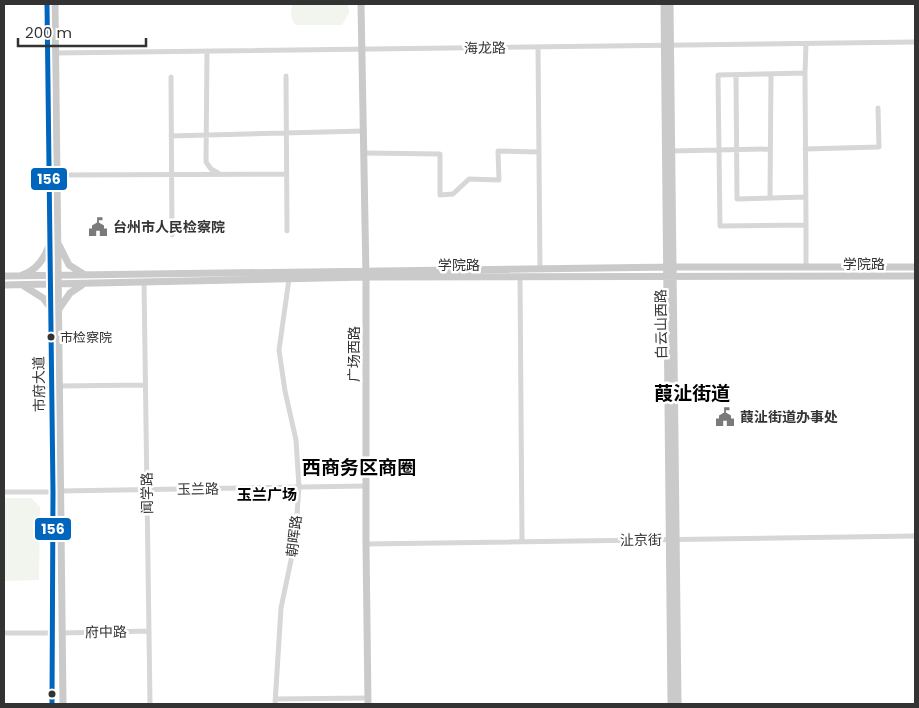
<svg xmlns="http://www.w3.org/2000/svg" width="919" height="708" font-family="Poppins,'Noto Sans SC',sans-serif">
	<rect width="100%" height="100%" fill="#fff"/>
	<path fill="#f1f5ed" d="M292,4h56l1,9 -7,12h-46c-6,-6 -5,-13 -4,-21z
		M4,498h27l9,9 -1,73 -35,1z"/>
	<g fill="none" stroke-linecap="round" stroke-linejoin="round">
		<path stroke="#d7d7d7" stroke-width="5" d="M538,47l2,222
			M207,51l-1,111 5,7 7,4
			M55,53l860,-11
			M805,73l-87,2 2,151 86,-1v42
			M736,75l1,124 69,-2
			M286,76l1,155
			M171,77l1,158
			M171,136l193,-5
			M805,149l74,-2 -1,-39
			M671,151l98,-2
			M364,153l76,1v41l13,-1 16,-15 30,1 -1,-29 41,1
			M56,175l229,-1
			M770,198l1,-124
			M806,225l-1,-152 1,-29
			M520,277l2,264
			M144,282l6,422
			M59,386l86,-1
			M60,491l306,-5
			M4,492h49
			M366,544l549,-8
			M4,633h48
			M62,633l87,-2
			M275,699l93,-1
			M275,704l6,-96 14,-67 4,-54 -3,-47 -11,-49 -6,-41 10,-71"/>
		<path stroke="#cacaca" stroke-width="7" d="M47,4l6,488 -1,212
			M55,4l8,700
			M361,4l5,273v267l2,160
			M664,4l7,700
			M670,4l8,700
			M59,245l10,20 16,10
			M22,275c13,-4 21,-14 26,-27
			M4,276l669,-9h242
			M4,285l362,-8 549,-1
			M24,286l19,12 7,9
			M59,309l11,-16 12,-8"/>
		<g stroke="#fff" stroke-width="9">
			<path id="bus-1" d="M47,4l6,488 -1,212"/>
		</g>
		<use href="#bus-1" stroke="#0065bd" stroke-width="5"/>
	</g>
	<defs>
		<g id="civic-bare" transform="scale(1.5)"><path d="M-.6-6.5H3V-4.5H.6V-3L4-1V1h2V6H-6V1h2V-1L-.6-3ZM-1.2 2.5V6h2.4V2.5Z" fill="#7a7a7a" stroke="#fff" stroke-width="2.5" paint-order="stroke"/></g>
	</defs>
	<g fill-rule="evenodd">
		<use href="#civic-bare" x="98" y="227"/>
		<use href="#civic-bare" x="725" y="417"/>
	</g>
	<g fill="#333" stroke="#fff" stroke-width="2">
		<circle cx="51" cy="337" r="4.5"/>
		<circle cx="52" cy="694" r="4.5"/>
	</g>
	<g text-anchor="middle" dominant-baseline="central" stroke-width="5" stroke-linejoin="round" paint-order="stroke">
		<g font-size="13" fill="#333" stroke="#fff" text-anchor="start">
			<text x="60" y="337">市检察院</text>
		</g>
		<g font-size="14" fill="#333" stroke="#fff">
			<text transform="translate(485 48) rotate(-1)">海龙路</text>
			<text x="864" y="264">学院路</text>
			<text x="459" y="265">学院路</text>
			<text transform="translate(661 324) rotate(-91)">白云山西路</text>
			<text transform="translate(354 354) rotate(-90)">广场西路</text>
			<text transform="translate(39 384) rotate(-91)">市府大道</text>
			<text transform="translate(198 489) rotate(-1)">玉兰路</text>
			<text transform="translate(147 493) rotate(-91)">闻学路</text>
			<text transform="translate(294 536) rotate(-83)">朝晖路</text>
			<text transform="translate(641 540) rotate(-1)">沚京街</text>
			<text transform="translate(106 632) rotate(-1)">府中路</text>
		</g>
		<g font-size="14" font-weight="bold" fill="#333" stroke="#fff" text-anchor="start">
			<text x="113" y="227">台州市人民检察院</text>
			<text x="740" y="417">葭沚街道办事处</text>
		</g>
		<g font-size="15" font-weight="bold" fill="#000" stroke="#fff">
			<text x="267" y="494">玉兰广场</text>
		</g>
		<g font-size="19" font-weight="bold" fill="#000" stroke="#fff">
			<text x="692" y="393">葭沚街道</text>
			<text x="359" y="467">西商务区商圈</text>
		</g>
	</g>
	<g stroke="#fff" stroke-width="2">
		<rect x="30" y="167" width="38" height="24" rx="5" fill="#0065bd"/>
		<rect x="34" y="517" width="38" height="24" rx="5" fill="#0065bd"/>
	</g>
	<g font-size="14" text-anchor="middle" font-weight="bold" fill="#fff">
		<text x="49" y="184">156</text>
		<text x="53" y="534">156</text>
	</g>
	<rect width="919" height="708" fill="none" stroke="#333333" stroke-width="10"/>
	<path d="M18 38v8h128v-8" fill="none" stroke="#333333" stroke-width="2.5"/>
	<text x="25" y="38" font-size="15" fill="#333333" stroke="#ffffff" stroke-width="4" paint-order="stroke">200 m</text>
</svg>
